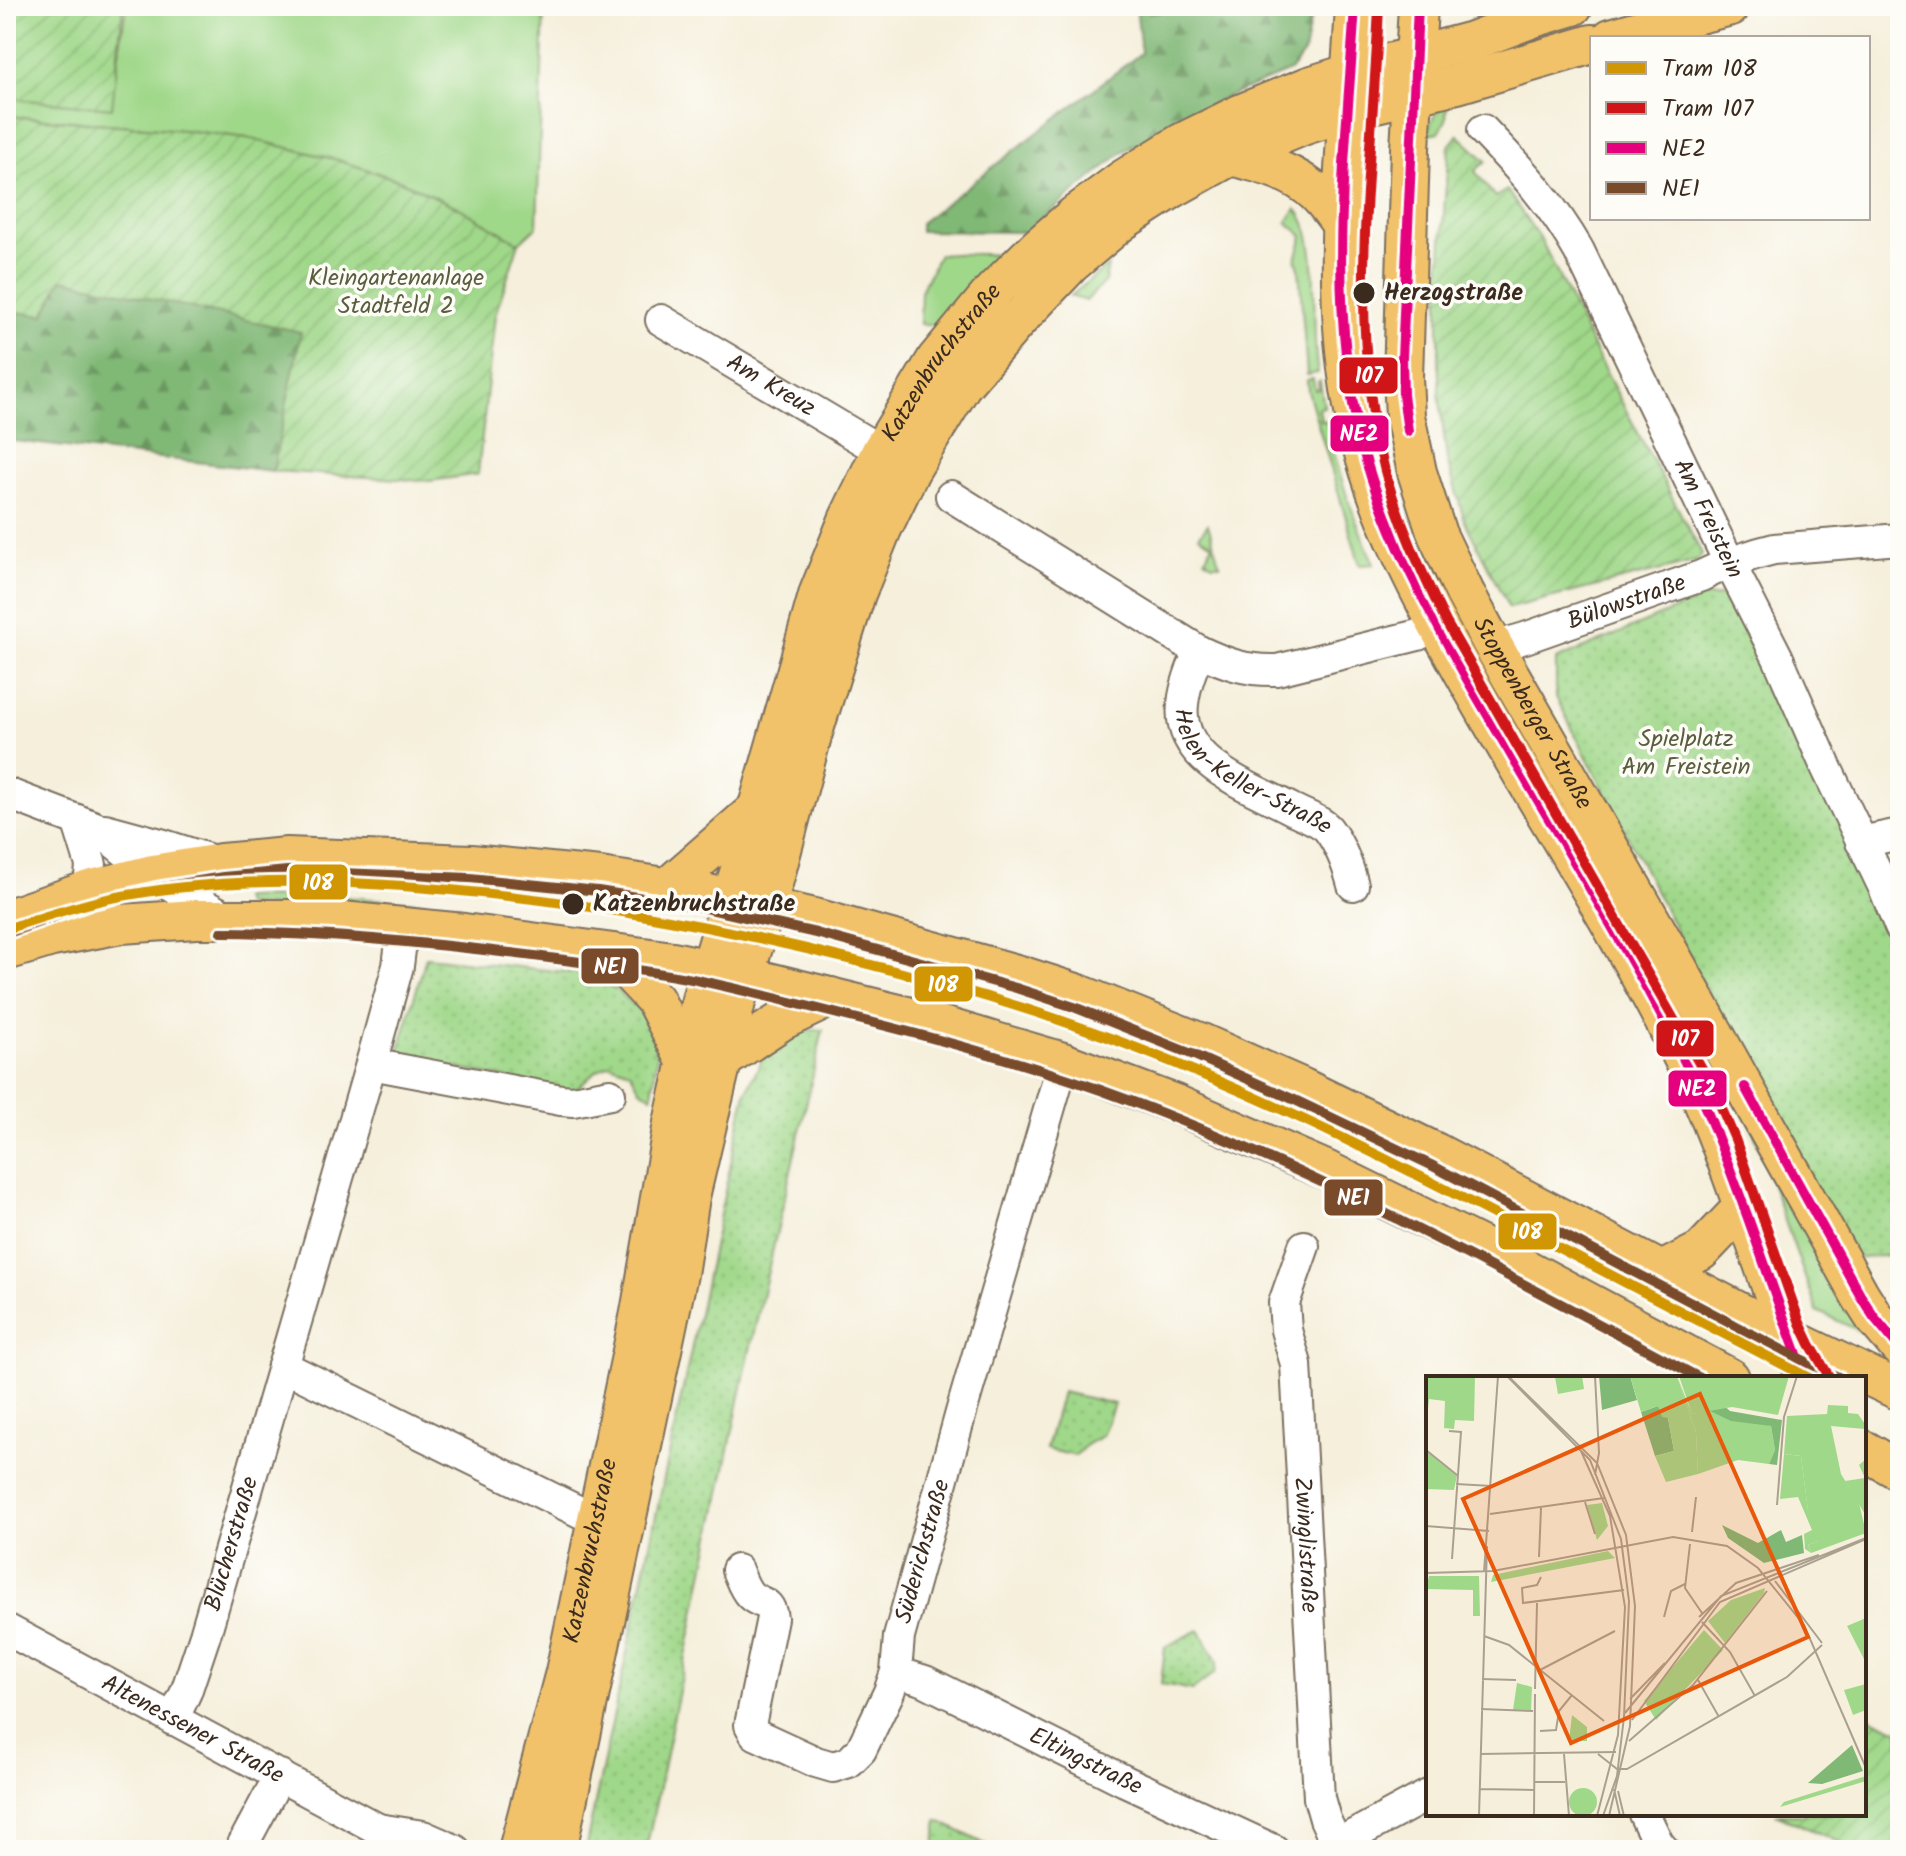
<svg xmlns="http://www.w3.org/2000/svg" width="1906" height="1856" font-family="Kalam,sans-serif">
	<defs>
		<pattern id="forest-firs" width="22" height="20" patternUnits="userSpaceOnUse" patternTransform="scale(2)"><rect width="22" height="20" fill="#80b876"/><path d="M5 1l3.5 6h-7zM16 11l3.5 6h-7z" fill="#6a9660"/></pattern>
		<pattern id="park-dots" width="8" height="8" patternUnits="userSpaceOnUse" patternTransform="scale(2)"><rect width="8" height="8" fill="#a0d88a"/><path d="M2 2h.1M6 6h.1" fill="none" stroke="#8bba77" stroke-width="1.8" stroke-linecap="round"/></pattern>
		<pattern id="garden-furrows" width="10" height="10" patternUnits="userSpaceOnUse" patternTransform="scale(2)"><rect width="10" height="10" fill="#a0d88a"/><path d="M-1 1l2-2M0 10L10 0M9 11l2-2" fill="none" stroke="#8bba77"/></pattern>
	</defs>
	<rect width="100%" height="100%" fill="#fdfcf7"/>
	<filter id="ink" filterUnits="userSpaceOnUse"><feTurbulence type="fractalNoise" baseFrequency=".0125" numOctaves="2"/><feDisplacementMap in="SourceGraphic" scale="16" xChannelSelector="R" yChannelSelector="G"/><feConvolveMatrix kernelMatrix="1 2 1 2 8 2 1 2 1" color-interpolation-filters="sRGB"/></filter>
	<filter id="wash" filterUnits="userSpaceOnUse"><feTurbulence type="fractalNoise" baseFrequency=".006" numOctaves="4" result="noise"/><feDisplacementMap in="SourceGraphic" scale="32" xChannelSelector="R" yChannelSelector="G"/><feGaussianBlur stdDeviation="1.8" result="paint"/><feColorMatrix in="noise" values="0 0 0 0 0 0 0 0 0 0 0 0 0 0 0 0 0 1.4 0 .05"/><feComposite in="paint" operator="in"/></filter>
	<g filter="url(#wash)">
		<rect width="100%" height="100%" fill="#f5efdb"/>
		<path fill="#a0d88a" stroke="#6e8154" stroke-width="2" d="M126,6h418l-7,220 -18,17 -60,-35 -58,-27 -63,-21 -91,-22 -64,-8 -177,-14v-18l105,9z
			M1447,103l-1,17 -7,12 -12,2c3,-14 9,-23 20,-31z
			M1296,209c28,27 13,124 22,164l-11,2 -8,-107 -3,-9 7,-23 -16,-14z
			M939,254h61l-35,37 -27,34 -18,-1 1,-33z
			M1108,266l-3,15 -19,20 -16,-5z
			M1313,379l2,11 4,-1 -1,-7 2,-1 4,26 -5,1 2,13h6c9,50 27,97 47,143l-14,1 -52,-174 -1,-11z
			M1208,524l10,35 2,5h-8l-7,-5 8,-15 -14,-8z
			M343,897l117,8 -1,11 -214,-11 -2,-7z
			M1750,1122l124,216 -57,-27z"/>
		<path fill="url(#forest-firs)" stroke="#5e714a" stroke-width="2" d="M1136,6h177l-9,47 -14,18 -70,29 -96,51 -98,81 -106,-1v-8l221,-170z
			M62,278l240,54 -29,139 -267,-31v-129l38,4z"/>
		<path fill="url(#park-dots)" stroke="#6e8154" stroke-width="2" d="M1740,590l160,344v320l-55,6 -289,-563v-37l148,-63h11z
			M426,957l149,16 25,8 17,9 21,19 14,23 5,24 -5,40 -12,-7 -10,-18 -20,-7 -14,7 -23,21 -176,-36z
			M806,1030h17l-77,337 -100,483h-61l161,-758 16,-32z
			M1062,1392l52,12 -12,32 -15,8 -12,12 -29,-7z
			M1199,1630l18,31 -1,11 -23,18 -32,-6 4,-37z
			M937,1821l6,2 54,27h-62z"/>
		<path fill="url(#garden-furrows)" stroke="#6e8154" stroke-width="2" d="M6,6h117l-11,102 -106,-10z
			M6,116l177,14 64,8 91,22 63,21 58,27 60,35 -24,72 -17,159 -48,7 -157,-10 28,-139 -239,-53 -18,36 -38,-4z
			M1458,135l28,26 -11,10 20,26 12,-7 35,52 59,121 101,191 -5,7 -188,47 -44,-86 -18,-62 -8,-67v-107l8,-117 2,-23z
			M1864,1715l36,16v100l-9,19h-34l-81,-36h88z"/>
	</g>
	<g filter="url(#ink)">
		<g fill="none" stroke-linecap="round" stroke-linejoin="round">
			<g stroke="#7c6f60" stroke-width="34">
				<g id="minor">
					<path id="s1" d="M1483,130c39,41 68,72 96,121l150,311 49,96 48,109 59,123 15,37"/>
					<path id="s2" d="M661,320l220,131"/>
					<path d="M951,496l248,155c28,13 47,20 78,19l141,-35 19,-10"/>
					<path id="s3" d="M1494,647l31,-9 176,-62c24,-12 47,-21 73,-27l126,-10"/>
					<path id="s4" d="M1199,651c-7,17 -14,34 -16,53 -7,58 66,82 107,104 11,6 30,12 38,21 12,16 20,37 25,56"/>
					<path d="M6,793l89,34 58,47 35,22 40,22"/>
					<path d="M77,820l14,45 -2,25"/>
					<path d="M105,829l59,16 56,18"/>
					<path d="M1861,842l39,-8"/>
					<path d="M371,1064l190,36 12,1 37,-7"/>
					<path id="s5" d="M1304,1246l-20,57 2,27 10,34 23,434 6,21 11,24"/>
					<path d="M283,1366l313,154"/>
					<path id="s6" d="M737,1570c3,7 7,19 13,25 10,10 20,4 22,23l-22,107 5,9 61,28 17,5 16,-5 12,-12 28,-58 7,-20 3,-35 63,-228 101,-347"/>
					<path id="s7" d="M6,1629l372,200 20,21"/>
					<path id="s8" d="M896,1672l29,9 200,100 149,69"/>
					<path id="s9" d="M173,1720l13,-28 19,-57 166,-571 27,-98 5,-40"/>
					<path d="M1644,1814l14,29 6,7"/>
					<path d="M378,1829l45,7 32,14"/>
					<path d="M240,1850l40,-75"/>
					<path d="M1326,1850l102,-55"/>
				</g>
			</g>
			<g stroke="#7c6f60" stroke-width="42">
				<g id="major">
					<path d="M1355,6c-7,133 -27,268 -2,400 19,105 73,200 125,292 66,116 139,229 199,348 41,79 67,165 97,249 10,28 21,55 32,83"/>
					<path id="s10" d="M1418,6l-8,143 -7,229 2,38 12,56 20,62 28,59 29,54 171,298 195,350 14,22 26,31"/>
					<path d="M1611,38l63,-18 57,-14"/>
					<path d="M1231,156c31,8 62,15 86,38 9,9 17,20 24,30"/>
					<path d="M669,886l87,-76"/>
					<path d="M6,919l83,-29 64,-16 68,-11 66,-6 184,7 129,13 104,16 115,26 201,56 59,19 120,48 104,46 134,65 352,185 111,53"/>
					<path d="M6,951l46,-14 69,-13 75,-5h125l143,14 209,28 71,15 171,42 148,44 112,42 153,67 187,92 215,115"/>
					<path d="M611,953l44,47 32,63"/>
					<path d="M724,1059l59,-39 48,-23"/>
					<path d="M1662,1271l39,-20 42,-44"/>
					<path d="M1864,1450l36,21"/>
					<path id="s11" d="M518,1850l47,-178 75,-359 33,-190 29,-127 37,-123 80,-281 29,-72 33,-69 55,-91 59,-71 42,-41 38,-33 47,-35 61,-38 59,-29 67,-27 42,-13 121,-32 61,-23 40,-12"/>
					<path d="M557,1850l121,-576 12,-77 46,-195 38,-122 38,-144 44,-142 26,-65 28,-58 52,-86 54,-63 55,-58 51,-43 48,-31 61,-34 74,-31 71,-22 81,-19 135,-40"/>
				</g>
			</g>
			<use href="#minor" stroke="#fff" stroke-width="30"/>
			<use href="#major" stroke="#f2c26a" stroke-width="38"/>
			<g stroke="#fdfcf7" stroke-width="16">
				<path id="bus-1" d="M1355,6c-9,145 -29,293 6,436 21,84 64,162 106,237 61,107 127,212 186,321 19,35 37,70 52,107 38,88 66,181 101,271
					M1408,431l-5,-36 -1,-37 16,-352
					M1745,1087l115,208 14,22 26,31"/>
			</g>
			<g stroke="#fdfcf7" stroke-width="16">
				<path id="bus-2" d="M11,932l82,-29 63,-15 67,-11 64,-6 183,7 128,13 103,16 115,26 200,55 58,19 120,48 103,46 134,64 351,185 58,28
					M221,932c113,1 224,12 336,27 47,6 94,12 140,21 51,11 102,24 153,37 94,23 187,49 278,83 198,74 386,179 572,278"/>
			</g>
			<use href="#bus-1" stroke="#e5007d" stroke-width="10"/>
			<use href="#bus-2" stroke="#7a4b2a" stroke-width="10"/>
			<g stroke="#fdfcf7" stroke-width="16">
				<path id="tram-1" d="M6,929c33,-11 66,-22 101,-30 130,-27 269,-18 401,-3 117,13 233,36 348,65 96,24 191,52 283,88 125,48 245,108 364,170 102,53 204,106 306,159"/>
			</g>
			<g stroke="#fdfcf7" stroke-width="16">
				<path id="tram-2" d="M1379,6c-6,153 -34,313 6,465 14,52 37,102 61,151l265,462 24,55 65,184 10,21 20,34"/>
			</g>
			<use href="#tram-1" stroke="#d19604" stroke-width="10"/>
			<use href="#tram-2" stroke="#d01519" stroke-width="10"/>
		</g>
	</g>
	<g fill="#3b2a1e" stroke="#fdfcf7" stroke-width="3">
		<circle cx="1364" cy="293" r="12"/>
		<circle cx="573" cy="904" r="12"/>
	</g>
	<g text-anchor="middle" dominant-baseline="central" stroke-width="7" stroke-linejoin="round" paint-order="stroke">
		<g font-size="24" fill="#595e3e" stroke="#fdfcf7">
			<text x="396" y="278">Kleingartenanlage<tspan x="396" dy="28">Stadtfeld 2</tspan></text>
			<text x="1686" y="739">Spielplatz<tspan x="1686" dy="28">Am Freistein</tspan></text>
		</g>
		<g font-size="24" font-weight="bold" fill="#3b2a1e" stroke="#fdfcf7" text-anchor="start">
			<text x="1384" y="293">Herzogstraße</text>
			<text x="593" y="904">Katzenbruchstraße</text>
		</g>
		<g font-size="24" fill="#3b2a1e" stroke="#fdfcf7">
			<text stroke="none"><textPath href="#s11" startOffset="1556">Katzenbruchstraße</textPath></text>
			<text stroke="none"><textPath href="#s2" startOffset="128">Am Kreuz</textPath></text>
			<text stroke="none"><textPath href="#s1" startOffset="452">Am Freistein</textPath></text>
			<text stroke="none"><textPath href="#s3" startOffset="140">Bülowstraße</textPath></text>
			<text stroke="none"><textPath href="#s10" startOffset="736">Stoppenberger Straße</textPath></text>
			<text stroke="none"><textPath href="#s4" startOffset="160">Helen-Keller-Straße</textPath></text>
			<text stroke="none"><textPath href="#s9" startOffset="186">Blücherstraße</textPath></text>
			<text stroke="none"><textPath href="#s5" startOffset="304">Zwinglistraße</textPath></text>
			<text stroke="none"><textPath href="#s11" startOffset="308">Katzenbruchstraße</textPath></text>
			<text stroke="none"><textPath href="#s6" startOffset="510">Süderichstraße</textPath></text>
			<text stroke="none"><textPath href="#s7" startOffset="212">Altenessener Straße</textPath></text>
			<text stroke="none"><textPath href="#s8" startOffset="210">Eltingstraße</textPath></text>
		</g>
	</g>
	<g transform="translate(1426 1376)">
		<rect width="440" height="440" fill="#f5efdb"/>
		<path d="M156,0l2,13 -26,5 -3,-17zM251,0l15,38 20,-5 59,17 4,24 -6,14 -31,-4 -40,14 -2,-41zM440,83v57l-21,-35 20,-3 -6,-13zM440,308v26l-13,5 -9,-25zM440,400v5l-86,26 4,-5z" fill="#a0d88a"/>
		<path d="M173,0h31l7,24 -35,10zM283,16l21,19 52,9 -5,45 -8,-1 6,-14 -4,-24 -40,-5 -25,-12zM232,30l10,12 6,33 -19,5 -14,-44zM296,149l36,18 23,-13 5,12 16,-7 2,18 -40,10 -36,-25zM426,369l11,26 -41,13 -14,-1z" fill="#80b876"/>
		<path d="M0,74l31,25 -3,15 -28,-1zM358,78l17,2 7,54 11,-2 -1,33 -10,4 3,8 -6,-4 -1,-15 8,-4 -14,-33 -18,2zM176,127l6,23 -11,14 -10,-35zM182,175l7,7 -124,24 2,-7zM3,200h50l1,40h-7v-26l-47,-1zM278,254l19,20 -67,70 -12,-19zM91,307l15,4 -1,24 -18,-1zM143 426a14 14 0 1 1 28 0a14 14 0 1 1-28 0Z" fill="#a0d88a"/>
		<path d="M0,0h49l-1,45 -19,-1 -1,9 -10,-1 1,-27 -16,-2 -3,29zM204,0h47l19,57 2,41 -32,8 -11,-26 19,-5 -6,-33 -6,-1 -4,-11 -17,6zM253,0h110l-11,39 -46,-8 -40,7zM402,29l20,1v7l10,1 7,10v5l-34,-3 10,48 18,29 7,30 -55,20 -3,-8 10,-4v-32l-10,2 -7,-55 -17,-2 3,-38 40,-2zM339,212l-1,5 -39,50 -17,-22 23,-21zM440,242v45l-19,-37zM146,339l15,12v14h-18z" fill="#a0d88a"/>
		<path fill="none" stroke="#aba08f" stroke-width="2" d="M81,0l83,84 31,79 8,62 -5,116 -7,59 -14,40M82,0l89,87 29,72 9,71 -5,120 -21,90M169,0l4,77 -4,22M23,55l12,1 -9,127M0,74l31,25M155,75l29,65 15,91 -7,128 -21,81M30,108l36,2M159,126l10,32M351,129l7,-88 13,-41M64,138l114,-16M0,150l63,5M266,156l4,-35M264,168l-5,44 17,25M113,181l2,-49M58,196l14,-196M0,197l67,-2 180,-34 54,9 31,22 46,57 62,143M115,201l-4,8 -15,3 1,15 101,-13M349,205l47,62M238,241l7,-26 14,-7M273,241l37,-34 83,-28M276,246l28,30 25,44M58,260l25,9 95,76M114,294l75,-39M56,303l34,1M272,304l21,37M109,313l2,-86M204,323l35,-36M55,333l52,2M199,337l96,-117 145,-58M206,344l88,-118 146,-63M114,355l16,-1 3,-19 13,-16M203,365l64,-56 74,-94M54,378l136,-2M138,378l5,62M172,378l19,15h10l160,-92 35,-32M108,406h31M53,413l55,1M188,413l6,27M192,415l6,25M53,440l8,-270M108,440l1,-122"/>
		<path fill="#e8590c" fill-opacity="0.15" stroke="#e8590c" stroke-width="4" d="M274,18l108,243 -237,106 -108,-244z"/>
		<rect width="440" height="440" fill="none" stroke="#3b2a1e" stroke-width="4"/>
	</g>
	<g stroke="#fdfcf7" stroke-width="3">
		<rect x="1338" y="356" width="61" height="39" rx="8" fill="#d01519"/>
		<rect x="1329" y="414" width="61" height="39" rx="8" fill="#e5007d"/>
		<rect x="288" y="863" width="61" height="38" rx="8" fill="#d19604"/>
		<rect x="580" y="947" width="60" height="38" rx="8" fill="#7a4b2a"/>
		<rect x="913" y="965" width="61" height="38" rx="8" fill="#d19604"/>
		<rect x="1655" y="1019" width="60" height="39" rx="8" fill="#d01519"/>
		<rect x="1667" y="1069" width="61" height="39" rx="8" fill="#e5007d"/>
		<rect x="1323" y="1178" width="61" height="39" rx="8" fill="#7a4b2a"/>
		<rect x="1497" y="1212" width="61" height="39" rx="8" fill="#d19604"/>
	</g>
	<g font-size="22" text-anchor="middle" font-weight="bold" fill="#fff">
		<text x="1369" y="383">107</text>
		<text x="1359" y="441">NE2</text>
		<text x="318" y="890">108</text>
		<text x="610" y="974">NE1</text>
		<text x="943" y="992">108</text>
		<text x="1685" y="1046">107</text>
		<text x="1697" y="1096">NE2</text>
		<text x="1353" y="1205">NE1</text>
		<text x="1527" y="1239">108</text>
	</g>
	<rect width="1906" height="1856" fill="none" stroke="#fdfcf7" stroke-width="32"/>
	<rect x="1590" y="36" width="280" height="184" fill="#fdfcf7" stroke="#afa8a0" stroke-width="2"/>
	<rect x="1606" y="62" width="40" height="12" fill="#d19604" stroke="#afa8a0" stroke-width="2"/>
	<text x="1662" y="76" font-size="24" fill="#3b2a1e">Tram 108</text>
	<rect x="1606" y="102" width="40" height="12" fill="#d01519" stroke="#afa8a0" stroke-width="2"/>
	<text x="1662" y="116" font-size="24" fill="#3b2a1e">Tram 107</text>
	<rect x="1606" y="142" width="40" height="12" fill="#e5007d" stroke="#afa8a0" stroke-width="2"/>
	<text x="1662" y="156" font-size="24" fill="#3b2a1e">NE2</text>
	<rect x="1606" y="182" width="40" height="12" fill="#7a4b2a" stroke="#afa8a0" stroke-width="2"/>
	<text x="1662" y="196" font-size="24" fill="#3b2a1e">NE1</text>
</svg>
